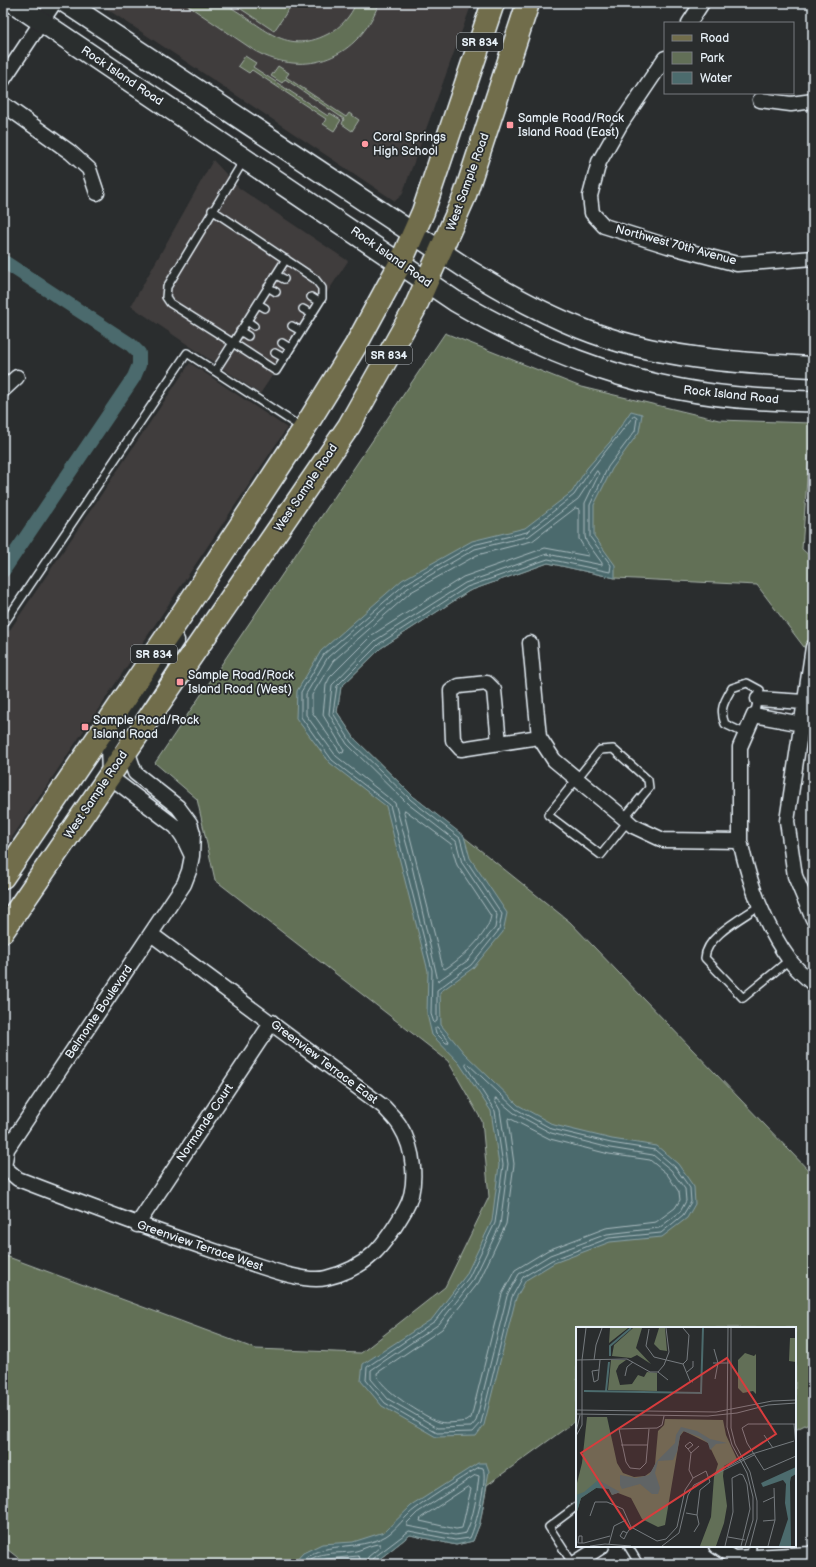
<svg xmlns="http://www.w3.org/2000/svg" width="816" height="1567" font-family="'Balsamiq Sans',sans-serif">
	<rect width="100%" height="100%" fill="#2a2d2e"/>
	<filter id="ink" filterUnits="userSpaceOnUse"><feTurbulence type="fractalNoise" baseFrequency=".025" numOctaves="2"/><feDisplacementMap in="SourceGraphic" scale="8" xChannelSelector="R" yChannelSelector="G"/><feConvolveMatrix kernelMatrix="1 2 1 2 8 2 1 2 1" color-interpolation-filters="sRGB"/></filter>
	<g filter="url(#ink)">
		<path fill="#3f3c3c" d="M98,3h374l-70,192 -7,6z
			M213,160l26,28 109,73 -88,133 -129,-88z
			M190,363l97,65 -284,423v-211z"/>
		<path fill="#626f57" stroke="#a5b0a8" d="M184,3c9,0 32,-3 40,1 36,17 58,54 104,30 12,-6 23,-18 28,-31h23c-20,55 -73,76 -124,48z
			M232,3h61l-19,28z
			M245,56l11,7 -3,4 75,49 2,-3 11,7 -7,11 -11,-7 3,-5 -74,-49 -3,3 -11,-7z
			M278,66l11,7 -3,4 60,40 3,-4 10,7 -7,11 -10,-7 2,-5 -59,-40 -3,4 -11,-7z
			M445,333l136,54 138,33 92,3 -9,126 11,10v100l-56,-74 -142,-7 -67,-15 -79,28 -88,57 -40,39 -4,25 18,27 59,58 156,125 243,253v246l-18,9v-102h-218v92l-90,65 -7,38 -7,18 -17,4 -46,-10 -37,29h-347l-23,-18v-291l253,94 105,4 84,-66 44,-90 -7,-76 -34,-60 -233,-181 -18,-81 -42,-36z"/>
		<path fill="#4c6b6d" stroke="#8aa1a5" d="M631,411l11,3 -3,18 -27,37 -18,36v31l21,29v13l-67,-15 -79,28 -88,57 -40,39 -4,25 18,27 59,58 50,39 6,22 37,55 -4,19 -30,36 -33,24 1,33 23,28 54,52 36,20 58,14 45,7 21,18 16,23 1,17 -8,14 -25,19 -52,5 -56,21 -28,17 -10,18 -32,127 -8,11 -40,1 -54,-31 -21,-25 2,-17 69,-45 34,-44 26,-54 7,-56 -8,-54 -32,-48 -27,-28 -5,-21 1,-43 -42,-165 -56,-43 -34,-45 1,-27 24,-40 81,-71 70,-39 53,-13 47,-36 15,-24 23,-26z
			M478,1463h8l3,8 -9,52 -7,18 -17,4 -46,-10 -37,29h-80l10,-11 19,-9 31,-2 31,-10 27,-26z"/>
		<g fill="none" stroke-linecap="round" stroke-linejoin="round">
			<path stroke="#aabbc0" stroke-width="1" d="M634,416l3,2 -2,13 -27,36 -18,38v32l21,28 -1,7 -62,-13 -81,28 -88,57 -42,42 -4,27 18,29 60,58 49,38 6,22 36,54 -3,16 -28,35 -34,25v31l-3,2 -3,-9 1,-44 -42,-165 -58,-45 -31,-43v-25l23,-38 81,-70 68,-39 54,-13 47,-37 16,-24z
				M597,471l2,3 -14,29v33l1,5 16,22v2l-55,-11 -82,29 -89,57 -44,45 -3,29 18,30 61,60 48,37 6,22 35,52 -2,13 -28,33 -29,20 -29,-128 -14,-50 -59,-47 -30,-41v-21l22,-37 80,-69 67,-39 54,-13 49,-37z
				M576,508l3,1v30l9,15v2l-43,-8 -82,29 -91,58 -42,42 -4,8 -3,30 21,35 -1,3 -3,-1 -28,-40v-17l21,-34 78,-69 66,-37 55,-14z
				M405,810l46,34 6,21 34,51c-3,19 -30,43 -46,53l-2,-1 -39,-155z
				M437,1027l12,14 -1,2h-2l-10,-10 -1,-4z
				M467,1063l49,46 36,20 59,14 44,7 20,17 15,21 1,14 -8,13 -22,18 -52,5 -57,22 -29,17 -11,20 -31,126 -8,9 -36,1 -52,-30 -19,-23 1,-13 68,-46 34,-44 26,-54 8,-58 -8,-54 -29,-45z
				M496,1098l18,15 37,20 59,15 43,7 18,15 14,19 1,12 -6,11 -21,16 -52,6 -57,21 -31,19 -12,22 -31,125 -5,6 -33,1 -50,-29 -17,-20v-9l68,-46 35,-45 26,-54 8,-61 -8,-54 -5,-9z
				M509,1118l41,21 59,15 41,6 17,14 12,18 1,8 -5,8 -19,14 -50,6 -58,22 -33,20 -13,24 -31,124 -4,3c-8,1 -20,3 -28,1 -12,-4 -63,-35 -62,-49l65,-44 37,-47 27,-58 8,-60 -6,-44z
				M476,1475l3,1c-2,18 -5,40 -13,57l-11,2 -48,-9v-3l10,-10z
				M468,1487l3,2 -9,39 -6,1 -36,-8 1,-3z
				M298,1564c23,-25 60,-12 88,-28 11,-7 19,-20 29,-27 20,-15 42,-28 64,-42l4,1c5,12 -7,57 -13,70l-15,2 -46,-9 -37,28 -1,5
				M305,1564c14,-15 33,-9 51,-13 8,-2 16,-7 24,-7v3l-12,10 -2,7
				M315,1564l11,-5 32,-3 2,2v6"/>
			<path stroke="#4c6b6d" stroke-width="14" d="M3,261l127,83 9,9v12l-5,12 -131,194"/>
			<g stroke="#e8f1f8" stroke-width="10">
				<path id="lane" d="M212,210l103,69 7,9v10l-46,73 -43,-28 53,-84
					M276,275l8,4
					M268,287l8,5
					M311,297l8,5
					M258,304l7,4
					M303,309l9,5
					M247,321l7,5
					M292,326l9,5
					M240,331l8,5
					M282,343l8,5
					M275,353l9,5
					M215,371l18,-28 -63,-40 -4,-6 1,-10 77,-127
					M3,625l184,-272 115,75
					M746,734l-21,-10c-6,-15 -1,-22 7,-36l15,-5 13,7 -6,25
					M624,818l25,-30 -1,-8 -35,-31 -13,1 -52,65 53,40 27,-34
					M759,906c-17,12 -53,30 -54,52l38,40 46,-38
					M628,1546l11,18
					M751,1556l1,-10
					M573,1564l-24,-37 28,-21"/>
			</g>
			<g stroke="#e8f1f8" stroke-width="17">
				<path id="street" d="M689,23l13,-20
					M665,58l-45,67 -21,37 -9,34 2,17 12,13 64,20 69,18 76,-6
					M3,80l51,-77
					M760,100l31,4 22,-3
					M3,104l67,48 19,17 8,24
					M3,390l14,-13
					M177,640l-69,105 1,31 67,51 7,10 8,17
					M530,643l9,94 15,23 70,58 9,8 30,14 77,1v-94l14,-32 59,11
					M813,647l-26,174 8,55 18,43
					M758,699l46,3 9,3
					M499,743l-5,-53 -7,-7 -28,3 -8,5 2,49 8,9 78,-12
					M127,750l8,23 43,34 12,16 3,10 -1,23 -3,15 -5,13 -177,265 -3,18 14,12c70,27 140,53 211,77 24,7 73,28 97,22 42,-10 58,-32 79,-68 14,-24 9,-62 -5,-84 -4,-7 -11,-13 -16,-19l-233,-173
					M740,841c10,44 24,84 51,121 6,8 15,15 22,22
					M137,1225l135,-203
					M716,1546l18,12 76,-4 3,-2
					M574,1564l28,-18"/>
			</g>
			<g stroke="#e8f1f8" stroke-width="23">
				<path id="secondary" d="M14,3l441,298c98,57 189,91 303,98 18,1 37,3 55,2
					M66,3l404,268c36,22 72,42 110,57 74,30 155,35 233,39"/>
			</g>
			<g stroke="#e8f1f8" stroke-width="25">
				<path id="primary" d="M3,877l183,-269 118,-179 52,-84 44,-81 23,-52 70,-209
					M3,931l346,-505 65,-116 50,-112 64,-195"/>
			</g>
			<use href="#lane" stroke="#2a2d2e" stroke-width="7"/>
			<use href="#street" stroke="#2a2d2e" stroke-width="14"/>
			<use href="#secondary" stroke="#2a2d2e" stroke-width="20"/>
			<use href="#primary" stroke="#716d4b" stroke-width="22"/>
		</g>
	</g>
	<g fill="#ff9aa2" stroke="#2a2d2e" stroke-width="1.5">
		<rect x="506" y="121" width="8" height="8" rx="2"/>
		<circle cx="365" cy="144" r="4"/>
		<rect x="176" y="678" width="8" height="8" rx="2"/>
		<rect x="81" y="723" width="8" height="8" rx="2"/>
	</g>
	<g text-anchor="middle" dominant-baseline="central" stroke-width="3.5" stroke-linejoin="round" paint-order="stroke">
		<g fill="#2a2d2e" stroke="#afb6bb" stroke-width="1">
			<rect x="457" y="33" width="46" height="18" rx="3"/>
			<rect x="366" y="346" width="46" height="18" rx="3"/>
			<rect x="131" y="645" width="46" height="18" rx="3"/>
		</g>
		<g font-size="11" font-weight="bold" fill="#e8f1f8">
			<text x="480" y="42">SR 834</text>
			<text x="389" y="355">SR 834</text>
			<text x="154" y="654">SR 834</text>
		</g>
		<g font-size="12" fill="#e8f1f8" stroke="#2a2d2e">
			<text transform="translate(122 76) rotate(34)">Rock Island Road</text>
			<text transform="translate(468 182) rotate(-70)">West Sample Road</text>
			<text transform="translate(676 245) rotate(15)">Northwest 70th Avenue</text>
			<text transform="translate(391 257) rotate(35)">Rock Island Road</text>
			<text transform="translate(731 395) rotate(6)">Rock Island Road</text>
			<text transform="translate(306 488) rotate(-56)">West Sample Road</text>
			<text transform="translate(96 795) rotate(-56)">West Sample Road</text>
			<text transform="translate(99 1012) rotate(-56)">Belmonte Boulevard</text>
			<text transform="translate(324 1062) rotate(37)">Greenview Terrace East</text>
			<text transform="translate(205 1123) rotate(-56)">Normande Court</text>
			<text transform="translate(200 1246) rotate(19)">Greenview Terrace West</text>
		</g>
		<g font-size="12" fill="#e8f1f8" stroke="#2a2d2e" text-anchor="start">
			<text x="518" y="118">Sample Road/Rock<tspan x="518" dy="14">Island Road (East)</tspan></text>
			<text x="373" y="137">Coral Springs<tspan x="373" dy="14">High School</tspan></text>
			<text x="188" y="675">Sample Road/Rock<tspan x="188" dy="14">Island Road (West)</tspan></text>
			<text x="93" y="720">Sample Road/Rock<tspan x="93" dy="14">Island Road</tspan></text>
		</g>
	</g>
	<g transform="translate(576 1327)">
		<rect width="220" height="220" fill="#2a2d2e"/>
		<path d="M34,1h18l-19,15zM57,1h9l-6,20 15,16 -14,-9 -6,3 -19,-2 2,-11zM83,1h6l2,23 -7,-1 -6,-6zM214,11h6v24l-7,-1zM169,26l9,3 2,-2v40l-3,-3 -10,2 -5,-5v-28zM35,33h15l-7,5 -3,6 4,14 12,-1 6,-9 6,2 3,-5 10,1v18l-49,-1zM11,90h20l10,46 6,10 11,4 11,-1 7,-5 3,-7 3,-33 6,-6 1,-6 58,1 3,15 11,24 -13,7 -1,10 4,30 -3,17 -8,23h-16l11,-29 3,-40 4,-13 -10,-21 -24,-12 -4,5 -15,89 -7,2 -16,-8 -11,-21 -13,-5 -6,2 -3,-6 -5,-2 -8,1 -15,10 -5,17v-28l6,-24z" fill="#626f57"/>
		<path d="M105,100l16,4 13,8 17,4 -11,1 -6,6 -2,-7 -8,-6 -17,-6 -3,5 -3,16 -4,8 -15,1 -3,12 5,15 -2,6h-6l-12,-10 -18,5 -2,-4v-10l16,3 13,-3 8,-14 18,-18 1,-8zM220,140v7l-5,3 -1,5 1,64h-12l9,-27 -3,-16 1,-19 -3,-4 -20,7 -2,-4zM22,153l22,12 -8,3 -3,-6 -13,-1 -15,10 -5,17v-20l8,-3z" fill="#4c6b6d"/>
		<path fill="none" stroke="#4c6b6d" stroke-width="2" d="M34,29v-10l21,-18M8,64l117,2 2,-65M30,64l3,-29"/>
		<path fill="none" stroke="#767b7f" stroke-width="1" d="M152,1l-1,99 5,18 15,28 6,24v23l-8,26M155,1v100l4,16 15,28 7,29v18l-7,27M73,2l-3,17 8,11 29,7 4,-4 2,-25 -6,-7M138,22l4,14 -3,16M0,33l51,-1 23,13h8l6,-7 5,-13 -3,-24M18,33l2,-15 6,-17M137,36h16M107,37l7,17 3,1M23,43l-7,1 2,11 4,-2 2,-20M82,45l10,8M111,45l6,-5v-6M49,49l2,-9 6,-5M0,83l140,2 56,-11 24,-1M0,87l132,2 29,-3 31,-8 28,-2M218,97l2,23M220,97h-48l-6,4 5,15 17,27 32,-14M73,102l-3,34 -6,6 -10,-1 -4,-6 -7,-33 38,-1 5,-3 2,-9M0,105l4,-17M188,108l9,13M0,109l6,-11v-65l4,-32M45,118h27M123,119l-8,7 -2,17 4,8 13,-7 4,11M112,122l5,-4 -3,-3 -5,4 3,3 3,4M151,140l25,-13 42,-13M187,175l11,-5M110,186l11,2 2,9 -5,8M121,188l3,-25 10,-8M14,189l5,-14h12l16,7 8,18 26,14 9,-2 11,-12 8,-37 8,-12M187,194l12,-1M51,206l-4,-2 -3,5 4,3 3,-6 4,-6M152,210l17,3M6,216v-7h-3l-1,7h6l26,-7M33,217l5,-18 12,-6M14,219l15,-2 26,2M86,219l17,-13 9,-38 6,-10 60,-30M149,219l8,-34 -1,-34 8,-4 3,1 4,9 3,25 -9,37M192,219l7,-26 -1,-32"/>
		<path fill="#d83c3d" fill-opacity="0.15" stroke="#d83c3d" stroke-width="2" d="M151,31l49,76 -146,95 -49,-76z"/>
		<rect width="220" height="220" fill="none" stroke="#e8f1f8" stroke-width="2"/>
	</g>
	<rect width="816" height="1567" fill="none" stroke="#2a2d2e" stroke-width="16"/>
	<rect x="8" y="8" width="800" height="1551" fill="none" stroke="#e8f1f8" stroke-width="1.5" filter="url(#ink)"/>
	<rect x="664" y="22" width="130" height="72" fill="#2a2d2e" stroke="#767b7f"/>
	<rect x="672" y="35" width="20" height="6" fill="#716d4b" stroke="#767b7f"/>
	<text x="700" y="42" font-size="12" fill="#e8f1f8">Road</text>
	<rect x="672" y="52" width="20" height="12" fill="#626f57" stroke="#767b7f"/>
	<text x="700" y="62" font-size="12" fill="#e8f1f8">Park</text>
	<rect x="672" y="72" width="20" height="12" fill="#4c6b6d" stroke="#767b7f"/>
	<text x="700" y="82" font-size="12" fill="#e8f1f8">Water</text>
</svg>
